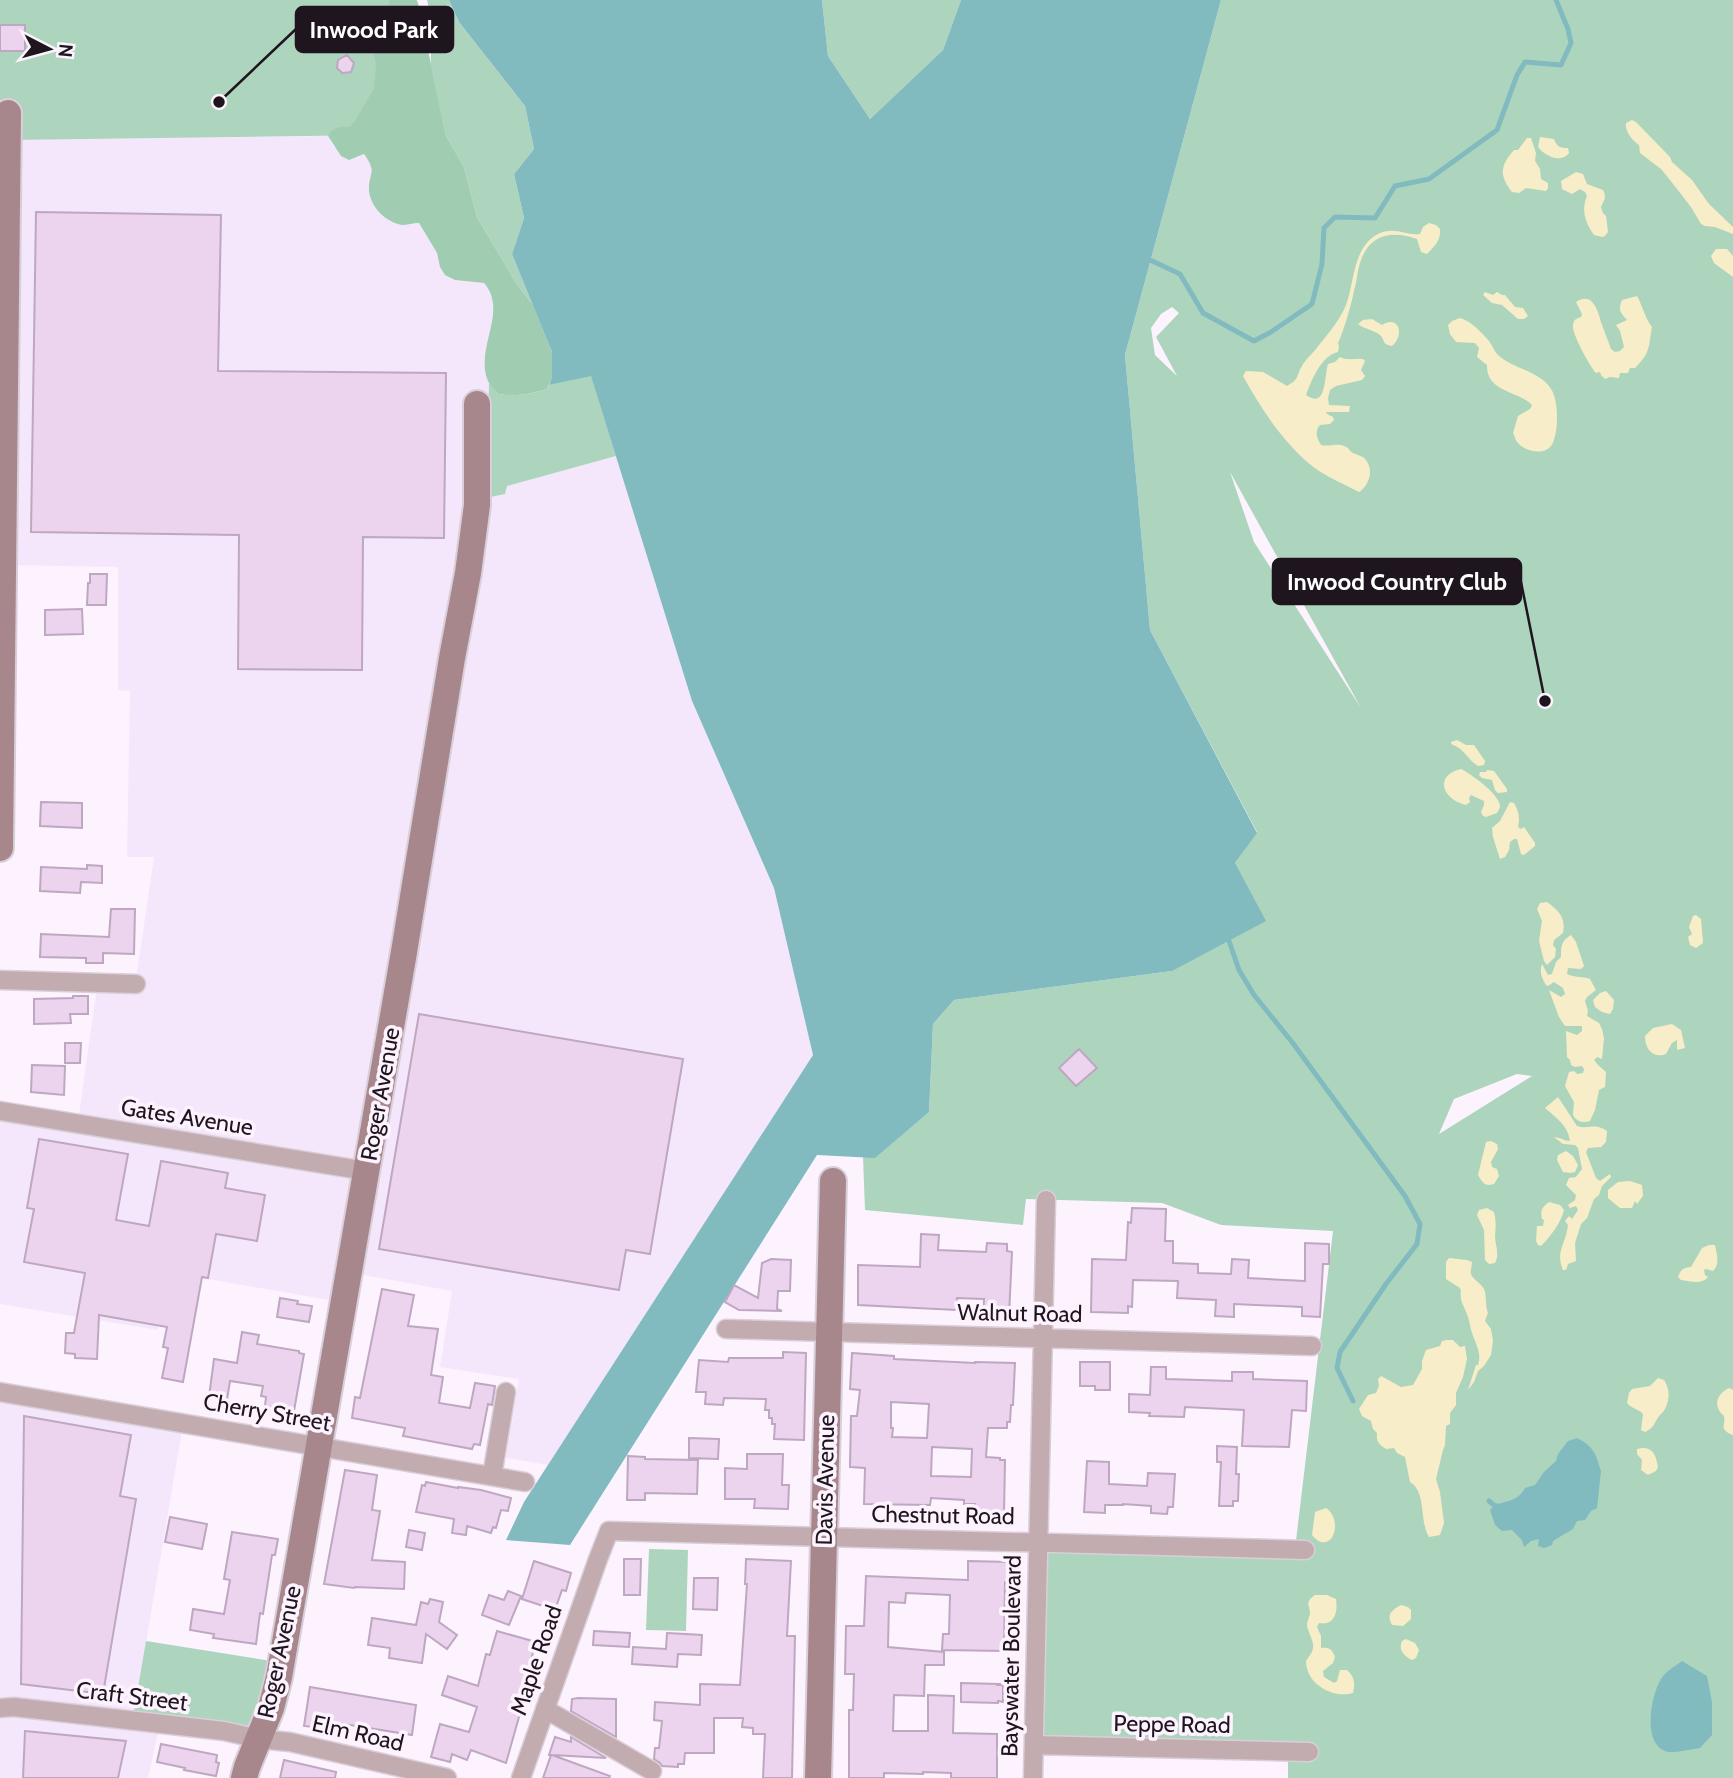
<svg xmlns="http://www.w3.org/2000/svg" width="1733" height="1778" font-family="Cabin,sans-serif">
	<rect width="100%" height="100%" fill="#fdf3fe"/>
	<path fill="#f5e7fb" d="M328,136l6,11 23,11 7,-4 7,10v15l-2,10 34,36 16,-2 18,30 3,14 15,13 29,3 5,6 5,13 -3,30 -5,16 -2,13 5,22 -3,115 19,-4 1,-8 110,-30 76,245 82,187 39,167 -265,410 -42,-7 13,-79 -79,-12 12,-76 -105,-19 -6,30 -174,-30 -9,58 -158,-26v-195l78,13 20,-142 38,-1 18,-122h-27l3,-166 -12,-1v-123l-116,-2 10,-425z
		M0,1394l183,31 -51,300 27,4 -11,49h-148z"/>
	<path fill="#add5bd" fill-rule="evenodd" d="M0,0h417l14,64 -1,-52 -3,-12h22l10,22 66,84 9,43 -20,25 10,44 -12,36 21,51 -17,-22 -39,-66 -13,-50 -19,-33 -432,6 -13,39z
		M822,0h139l-18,50 -73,69 -42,-63z
		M1221,0h512v1778h-445v-23l-256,-5 7,-209 256,8 38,-318 -112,-6 -59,-22 -136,-4 -3,26 -158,-15 -2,-53h12l54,-45 4,-88 21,-24 218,-29 63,-108 22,-31 -107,-202 -25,-275zM1172,307l7,6 -23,24 21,39 -22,-21 -4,-27 10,-14zM1230,472l131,236 -107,-166zM1517,1074l15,2 -93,58 15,-35z
		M591,375l25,81 -109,30 -2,8 -19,4 3,-115 9,11c18,3 32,0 49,-5l2,-4z
		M649,1549l39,1 -2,81 -40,-1z
		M146,1641l132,21 -21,74 -124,-19z"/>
	<path fill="#a0cdb2" d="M390,0h25l3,3 27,131 19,33 13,50 39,66 17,22 19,47v25l-5,12c-17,5 -31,8 -49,5 -3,-4 -8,-8 -10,-13 -14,-33 21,-69 -4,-98l-29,-3 -10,-5 -5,-8 -3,-14 -18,-30c-5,0 -12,2 -17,2 -16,-3 -31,-17 -33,-34 -1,-18 9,-18 -5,-37l-15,6 -8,-4 -13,-20c5,-9 13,-10 22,-9l8,-11 16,-28 2,-22 -2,-12 1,-17 5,-6z"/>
	<path fill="#f7edc8" d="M1632,120l4,2 34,35 2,5 20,18 17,24 24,23v7l-18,-7 -10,-1 -4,-2 -10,-17 -21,-27 -9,-11 -21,-16 -1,-8c-7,-5 -14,-13 -13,-22z
		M1540,137l14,2c3,8 6,9 14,9l1,5c-8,11 -24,3 -31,-6z
		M1527,138h4l5,15 -1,8 5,8 1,10 7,4v5l-2,3 -20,-3 -7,5 -7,-1c-13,-17 -12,-26 2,-42h4z
		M1576,172l7,2 4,10 16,6c4,8 1,10 -2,17l2,6 3,3 2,16 -3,4 -3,1 -8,-2c-9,-13 -13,-25 -7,-39l-2,-4 -5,-3 -8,5 -10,-5 -1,-8z
		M1429,223l7,2 4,4c1,11 -5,17 -13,25l-6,-2 -4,-13c-26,-9 -48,-5 -57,24 -3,9 -3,18 -6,28 -3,15 -10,39 -16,52l1,3 -1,6c-17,4 -26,27 -32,43 21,15 18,-19 22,-31l7,-2 5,-5c6,4 16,1 23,2l2,2 -4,9 4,6 -3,4 -26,6 -6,4 -2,8 1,7 21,1 -1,6h-23l1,2 6,3 1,3 -4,4 -10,1c-6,7 -3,13 1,20 8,2 16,-2 23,1 6,2 3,3 9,7 0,0 10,4 10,4 12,10 7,28 -4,35 -13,-7 -27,-13 -40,-21 -32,-22 -58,-62 -76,-95l3,-5 17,1 24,14c14,-8 8,-9 15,-20 3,-6 9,-11 14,-17 10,-13 23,-27 30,-44 9,-23 6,-57 32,-71 17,-8 27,2 42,0l3,-7z
		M1716,249h11l6,7v21l-19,-14 -3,-7z
		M1485,292l8,3 4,-3 5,3h3l10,12 8,1 5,8 -4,3h-6l-16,-14 -10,-2 -9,-8z
		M1637,296c6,11 8,22 15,31 -4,21 -1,25 -17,41h-5l-2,5h-8l-1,5 -9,-1 -5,2 -4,-4 -1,-3 -4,1c-6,-6 -25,-41 -23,-48 1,-6 3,-6 8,-8l1,-3 -6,-12c16,-11 22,8 25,20 3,9 7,18 10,27l4,3 5,-1 4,-4 -4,-16 -4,-6 11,-5c-7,-8 -9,-10 -5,-20z
		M1460,318c11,3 21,14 29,23 3,4 5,10 9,14 15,14 42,16 53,34 8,11 8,46 0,57 -8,10 -26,5 -33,-3 -3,-3 -3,-7 -5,-10l5,-17 12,-7 2,-4c-13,-14 -46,-13 -45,-40l-10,-8 2,-9 -4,-5 -19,-1 -6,-8 -2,-9 4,-4z
		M1372,319l10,6c17,-11 23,10 10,21 -11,-2 -6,-5 -12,-11 -6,-5 -16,-6 -22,-11l5,-4z
		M1457,740l9,5h8l11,16 -1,4 -6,1c-11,-7 -13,-17 -27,-22v-2z
		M1461,769c10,5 40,26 39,38 -1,3 -2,4 -3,6l-11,4 -3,-1 -2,-4 3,-7v-4l-13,-6 -2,3 1,4 -4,3c-23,-5 -33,-29 -5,-36z
		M1487,770l7,1 13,18v3l-9,1 -3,-3 -3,-10 -10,-2 -3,-3 1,-3h6z
		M1510,802l4,1c5,9 6,14 4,24l3,2 3,-2 11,16v3l-11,9 -3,-1 -4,-15h-3l-4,3 -1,8 -4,7 -5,2 -7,-22 -1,-9 8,-7z
		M1547,902c12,9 19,15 16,31l-9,7 -1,5 3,4 -1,8 -8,8 -3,-4 -5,-20 3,-20 -5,-12 3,-6z
		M1696,915l5,4 2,24 -7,5 -6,-3 -2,-8 4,-3 -3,-7 4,-11z
		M1571,935l5,7 8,24 -3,3 -13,-1 -1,6c8,4 15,2 23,5l6,11 -9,7 -2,4 3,10 -1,5 12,7 3,6 2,9 -2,21 -5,-2 -3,3 4,5 8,7 -1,15 -6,3 -4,20 -5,11c-8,2 -13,1 -17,-6l1,-13 -9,-16 4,-14 5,-1 3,3 6,-1 1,-4 -2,-3 -7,1 -4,-2 -1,-5 -3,-3 -1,-26 11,4 5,-4v-5h-17l-6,-9 -10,-27 12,7 4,-3 -2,-6 -9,-6 -6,4 -2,-1c-4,-7 -7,-13 -4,-21l6,11 4,-1 4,-12 5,-5c0,-11 0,-16 10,-22z
		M1606,991l8,9 -1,9 -3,5 -8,-2 -7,-5 -2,-7 7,-7z
		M1672,1024l9,6 4,18 -8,2v-10l-5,3 -6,11c-13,5 -21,-5 -21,-18l8,-8z
		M1558,1097l19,29c12,4 17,-4 30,5l-1,11 -5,5 -13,1 -2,4 10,26 4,3 10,-7 1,3 -9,9 -3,9 -5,4 -7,19 -6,6 -6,19 1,18 -8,3 -2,6h-3c-8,-19 3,-26 5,-45l-3,-4 4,-5 3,3 6,-9 -2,-4 -6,2 -2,-3 7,-5 1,-5 -10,-10 3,-7 7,-1 6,-8 -4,-21 -3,-3 -12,-1 -9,-7c6,0 10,4 16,4 -2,-16 -15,-24 -25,-33z
		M1491,1141l6,3 1,5 -7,13 1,5 5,2 2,7 -5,8c-9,3 -11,-1 -16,-9l8,-33z
		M1566,1151l7,5 5,9 -3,7 -5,1 -7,-1 -6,-12 1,-5z
		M1630,1181l12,4 1,11 -6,8 -2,-3 -3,7h-12l-12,-10v-8l10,-8z
		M1549,1202l11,3 4,5c-3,13 -14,27 -23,36l-3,-1 -2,-4 1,-15h6l1,-6 -2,-1c-2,-8 0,-12 7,-17z
		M1487,1208l7,4c2,8 2,15 1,23 0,10 5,19 0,28l-6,1 -4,-4 -1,-30 -7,-15 2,-5z
		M1709,1245h6c2,9 5,20 -2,26l-7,-2 -2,1 1,5 3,2c-6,8 -18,4 -27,3l-3,-3c3,-8 5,-9 13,-10l11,-19z
		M1449,1258l18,2 5,2c0,4 -2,9 -1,12 2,6 10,9 13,15 3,7 1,17 4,24l-3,8 6,8 2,12 -2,14 -7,11 -6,5 -4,11 -6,8 8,-25h2c4,-12 -2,-20 -6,-32 -2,-5 -2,-11 -4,-16 -3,-10 -9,-16 -7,-26l-1,-3 -14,-9v-17z
		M1447,1340h6l7,7 5,-1 2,13 -4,18 -7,16v12l-6,8v11l-4,2 -1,19 -2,5 -7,29 4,13 4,31 -4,12 -11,2c-10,-16 -2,-45 -19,-55l-5,-25 -8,-4 -3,-5 -8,1c-7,-4 -10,-8 -9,-16l-4,-4 -2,-8 -9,-5 -3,-7 9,-14 8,-2 3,-7 -1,-7 3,-3 20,11 12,-2 9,-16v-8l4,-11 14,-4 2,-5z
		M1658,1378l6,2c6,9 6,19 1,29 -2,4 -6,6 -8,10 -4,7 -4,9 -12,13l-4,-2 2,-16c-4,-5 -11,-5 -16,-11l2,-10 3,-4 18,-3z
		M1729,1388l4,2v45c-15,-6 -7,-9 -9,-19 -12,-10 -7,-22 5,-28z
		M1642,1448c12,0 14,8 16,19l-2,4 -8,4 -7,-5 1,-10 -5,-6v-5z
		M1326,1508c19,13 5,50 -14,27l3,-23z
		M1315,1595h12l9,4c2,13 -1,27 -17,24l-2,4 4,9v12c8,-1 11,1 14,9l-2,6 -10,8 1,6 10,6 3,-2 3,-11h7c8,7 8,14 6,23 -20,6 -47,-9 -47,-32 2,-3 4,-6 6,-9 4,-10 -4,-18 -5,-27 0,-4 2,-7 3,-11 0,-10 -6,-11 5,-19z
		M1401,1605l7,2 3,3v9l-8,7 -11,-1c-6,-11 0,-15 9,-20z
		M1406,1639l9,4 4,7 -3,8 -4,2c-8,-4 -14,-10 -10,-19z"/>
	<path fill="#81bbc0" d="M449,0h373l6,56 42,63 73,-69 18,-50h260l-96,355 25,275 107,203 -22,30 31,58 -94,50 -218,29 -21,24 -4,88 -54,46 -58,-3 -247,390 -64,-5 18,-38 289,-447 -39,-167 -82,-187 -101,-325 -42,9 3,-8v-25l-40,-98 12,-36 -10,-44 20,-25 -9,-43 -66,-84z
		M1577,1438c9,4 18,12 20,21 2,4 2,8 4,12l-4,37 -6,3 -6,9 -8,1 -4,8 -20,12 -1,4 -8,3 -6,-2 1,-7 -8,2 -7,6 -2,-7 -10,-10 -10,1 -7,-6 -5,-15c12,-12 26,-5 35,-22l10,-3 9,-13 12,-11 2,-7 10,-13z
		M1682,1661l25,15 5,26v33l-12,13c-8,1 -25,5 -32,4 -27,-6 -17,-57 -7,-73 4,-7 14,-13 21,-18z"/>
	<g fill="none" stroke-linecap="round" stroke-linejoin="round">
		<path stroke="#81bbc0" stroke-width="5" d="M1150,260l30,14 23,39 51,28 17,-9 41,-28 10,-40 2,-36 11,-11 40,1 20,-32 34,-7 68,-49 20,-55 8,-13 36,3 10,-22 -3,-14 -12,-29
			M1229,941l10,29 15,25 38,47 113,154 15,28 -3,20 -31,40 -46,68 -3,16 16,33
			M1489,1501l6,5h4"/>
	</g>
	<path fill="#ecd4ef" stroke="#bea7c1" stroke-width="2" fill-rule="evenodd" d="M0,25h25v26h-25z
		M347,55l7,8 -3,9 -9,1 -5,-5 1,-8z
		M36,212l185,3 -3,156 228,2 -2,165 -81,-1 -1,133 -124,-1 1,-134 -208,-3z
		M90,574h17l-1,31h-19l1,-22h2z
		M82,609l1,25 -38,1v-25z
		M41,802l41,1v25l-42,-2z
		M87,865l15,1v17l-21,-1 -1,11 -40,-2 1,-24 46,2z
		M111,909h24l-1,45 -31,-1v10h-17v-5l-46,-1 1,-23 68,3z
		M73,996h15v18h-18l1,9 -37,1v-25l39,-1z
		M419,1014l264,45 -33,195 -24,-4 -7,40 -240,-41z
		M65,1043h16l-1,20h-15z
		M1079,1049l18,19 -21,18 -17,-18z
		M32,1065l33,1 -1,29 -33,-3z
		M39,1139l89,15 -12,66 33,6 12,-65 67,12 -3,15 40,7 -8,46 -41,-7 -8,44 -6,-1 -19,105 -21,-4 6,-30 -5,-1 4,-20 -68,-12 -2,44 -22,-1v-4l-10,-1 1,-20h8l11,-60 -61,-11 10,-53 -7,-1z
		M1132,1208l34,1 -1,32h8v22l25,1v9l33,1 1,-15 17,1 -1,18 57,3v-38l24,1v20h-6l-3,53 -18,-1v-9l-68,-3v13l-19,-1 1,-16 -39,-2 1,-17 -45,-1 -1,27 -4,-1v7l-37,-1 1,-53 34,1 2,-38 3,1z
		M921,1234l18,1 -1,15 48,2 1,-9 20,1v7l5,1 -3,64 -26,-1 1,-16 -27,-1 -1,12 -98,-5v-40l62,2z
		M771,1259l20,1 -1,31h-12l-1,18 5,2 -43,-1 -14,-8 9,-17 24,13 4,-35z
		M382,1289l32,6 -6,31 30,3 -7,46 12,2 -4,26 31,5 5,-25 20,3 -3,19 -4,-1 -8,41 -6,-1 -2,5 -69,-13 2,-8 -53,-10 3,-21 5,1z
		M280,1298l18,3 -1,3 15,2 -3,16 -32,-5z
		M242,1332l17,3 -2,9 42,7v2l5,1 -10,57 -29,-5 1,-9 -5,-1 2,-10 -33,-5 -3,19 -18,-3 5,-38 23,4z
		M783,1352l23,1 -2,87 -30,-1 1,-15h-3v-6h-3v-8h-4l1,-11 -42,-1 -1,7 -18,-1 1,-12h-10l3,-32 29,2 1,-4h54z
		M852,1353l42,3v3l81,4v-1l40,1 -2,42h-2l-1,17h-3v6h-19l-2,29 14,1v2h5l-1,55 -29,-1v-10h-11v-4l-33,-2 -1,7 -66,-1 1,-36 -15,-1 1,-51h6l3,-26 -10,-1zM891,1402l38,2 -2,34 -35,-1 1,-9h-2zM932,1447l40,2 -1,28 -40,-1z
		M1080,1362h30v28h-15v-4h-15z
		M1151,1367h15v12l66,2v-9h21v7l54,2 -1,30 -14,-1 -3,37 -47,-1 2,-36 -59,-3 -1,10 -35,-1 1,-3 -21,-1v-18l21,1z
		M24,1416l107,19 -11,61 16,3 -33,195 -82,-10z
		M689,1438l30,1 -1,20 -29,-1z
		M1217,1446l20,1 -1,27h3l-1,27h-5v5h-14l2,-44h-4z
		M747,1454h36l-1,31h7l-1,24 -34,-1 1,-9h-30v-31l22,1z
		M628,1456l17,1v2l53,1 -1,34 -52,-1v7h-18z
		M1087,1461l22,1v22l38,2 1,-13 27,1 -2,33h-5l-1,7 -16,-1v-7l-28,-2v1h-18v8l-21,-1z
		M345,1470l32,5 -5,35 8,1 -8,49 33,2 -1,27 -49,-2 -1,1 -30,-4z
		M426,1482l32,6v-1l23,3 30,8 -3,13 -7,-1 -5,18 -3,-1 -2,6 -24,-7 -1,9 -14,-2 2,-14 -38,-7 6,-27 3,1z
		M170,1517l37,7 -5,25 -37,-7z
		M409,1530l16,3 -3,17 -16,-3z
		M232,1532l46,7 -3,16h-3l-9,59 -3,-1 -4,31 -43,-6 1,-4 -24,-4 3,-21 31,5 6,-34 -6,-1z
		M624,1559h17l-1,36h-16z
		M746,1559l45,2 -4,75h8l-3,142h-29l2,-44h-12v-6l-11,-1 1,-9h-29v35h-29l-1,11h-6v3l-16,-1 -2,-3 -6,-4 1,-11h4l3,-27 -8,-1 1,-18 45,3v-21l40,1 7,-101h-2z
		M534,1561l37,12 -5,18 -4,-1 -7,20 -33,-11z
		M968,1561l43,1v20h-6l-1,69 -62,-1 1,-16h6l1,-39 -44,-2 -1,10 -16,-1 -1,45 56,5v13h-19l-1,31 -30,-1 -1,36h35v-36l26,1 -1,37 44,1v44h-46v-5l-28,-1v2l-39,-1v5h-35v-68h4l1,-36h-9l1,-48h18l2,-50 102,4z
		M694,1578h24l-1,32 -24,-1z
		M508,1591l13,5 -12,29 -27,-10 7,-20 15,5z
		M430,1599l13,3 -4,20 18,13 -10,14 -21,-15 -4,29 -33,-5 1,-10 -22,-3 4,-27 44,7 5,-23 7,2z
		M497,1631l39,11 -10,35 4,1 -24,85 -35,-13 -4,10 -15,-6 -2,8 -19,-5 9,-33 29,8 8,-25 -35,-12 6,-19 30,10 8,-32 4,1z
		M594,1631l36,2 -1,14 -36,-2z
		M667,1633l35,2 -1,20 -23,-1 -1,13 -45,-3 1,-17 33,2z
		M961,1683l38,1 -1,1h5v17l-5,-1v2l-37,-1z
		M310,1687l106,18 -4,30 -81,-13 -1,7 -26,-3z
		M578,1698l38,1v38l-45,-26 1,-12z
		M25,1731l101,10 -8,37h-95z
		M555,1737l16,5v-5l35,21 -54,-3 58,21 -1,2h-66l8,-23h-2z
		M161,1744l56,11 -1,7 3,1 -3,13 -32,-6 1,-2 -28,-6z
		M284,1760l52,12 -1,6h-55z"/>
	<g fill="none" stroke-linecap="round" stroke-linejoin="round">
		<g stroke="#d9cfda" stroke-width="21">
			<path id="street" d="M0,980l136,4
				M0,1111l366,60
				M726,1329l586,17
				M0,1392l525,90
				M492,1476l14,-84
				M0,1708l14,-1 210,24 35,8 31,3 157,36
				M545,1709l107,62
				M1034,1745l275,7
				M521,1778l77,-219 11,-28 696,19
				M1033,1778l13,-578"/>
		</g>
		<g stroke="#d9cfda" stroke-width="30">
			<path id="secondary" d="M0,848l8,-735
				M244,1778l3,-11 24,-59 8,-31 125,-725 48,-294 16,-85 9,-68v-101
				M818,1778l15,-597"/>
		</g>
		<use href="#street" stroke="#c3acaf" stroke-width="18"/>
		<use href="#secondary" stroke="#a8878c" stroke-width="26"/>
	</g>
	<g text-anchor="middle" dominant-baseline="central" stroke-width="7" stroke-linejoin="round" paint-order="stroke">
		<g font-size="23" fill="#1e151f" stroke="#fdf3fe">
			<text transform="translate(380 1094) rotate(-80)">Roger Avenue</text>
			<text transform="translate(187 1117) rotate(9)">Gates Avenue</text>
			<text transform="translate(1020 1313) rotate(1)">Walnut Road</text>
			<text transform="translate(267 1412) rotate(10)">Cherry Street</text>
			<text transform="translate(825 1480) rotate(-89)">Davis Avenue</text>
			<text transform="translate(943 1515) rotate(1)">Chestnut Road</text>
			<text transform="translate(279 1652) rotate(-78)">Roger Avenue</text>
			<text transform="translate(1011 1656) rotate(-89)">Bayswater Boulevard</text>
			<text transform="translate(536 1660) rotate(-71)">Maple Road</text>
			<text transform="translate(132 1696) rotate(7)">Craft Street</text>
			<text transform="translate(1172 1724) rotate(1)">Peppe Road</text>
			<text transform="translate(358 1733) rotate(13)">Elm Road</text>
		</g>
	</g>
	<path fill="none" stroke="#1e151f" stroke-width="2.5" d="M219 102L296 29M1545 701L1521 582"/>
	<g fill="#1e151f" stroke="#fdf3fe" stroke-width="2.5">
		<circle cx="219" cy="102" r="7"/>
		<circle cx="1545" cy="701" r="7"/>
	</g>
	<g fill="#1e151f" stroke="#1e151f" stroke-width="2.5">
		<rect x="296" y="7" width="157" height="45" rx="7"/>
		<rect x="1273" y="559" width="248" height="45" rx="7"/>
	</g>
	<g font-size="24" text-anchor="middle" font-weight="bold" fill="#fff">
		<text x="374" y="38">Inwood Park</text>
		<text x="1397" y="590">Inwood Country Club</text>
	</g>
	<g transform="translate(49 49) rotate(96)" stroke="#fdf3fe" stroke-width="5" paint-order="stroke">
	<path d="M0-5L12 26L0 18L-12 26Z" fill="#1e151f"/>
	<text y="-10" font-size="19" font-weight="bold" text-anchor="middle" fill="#1e151f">N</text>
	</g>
</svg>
